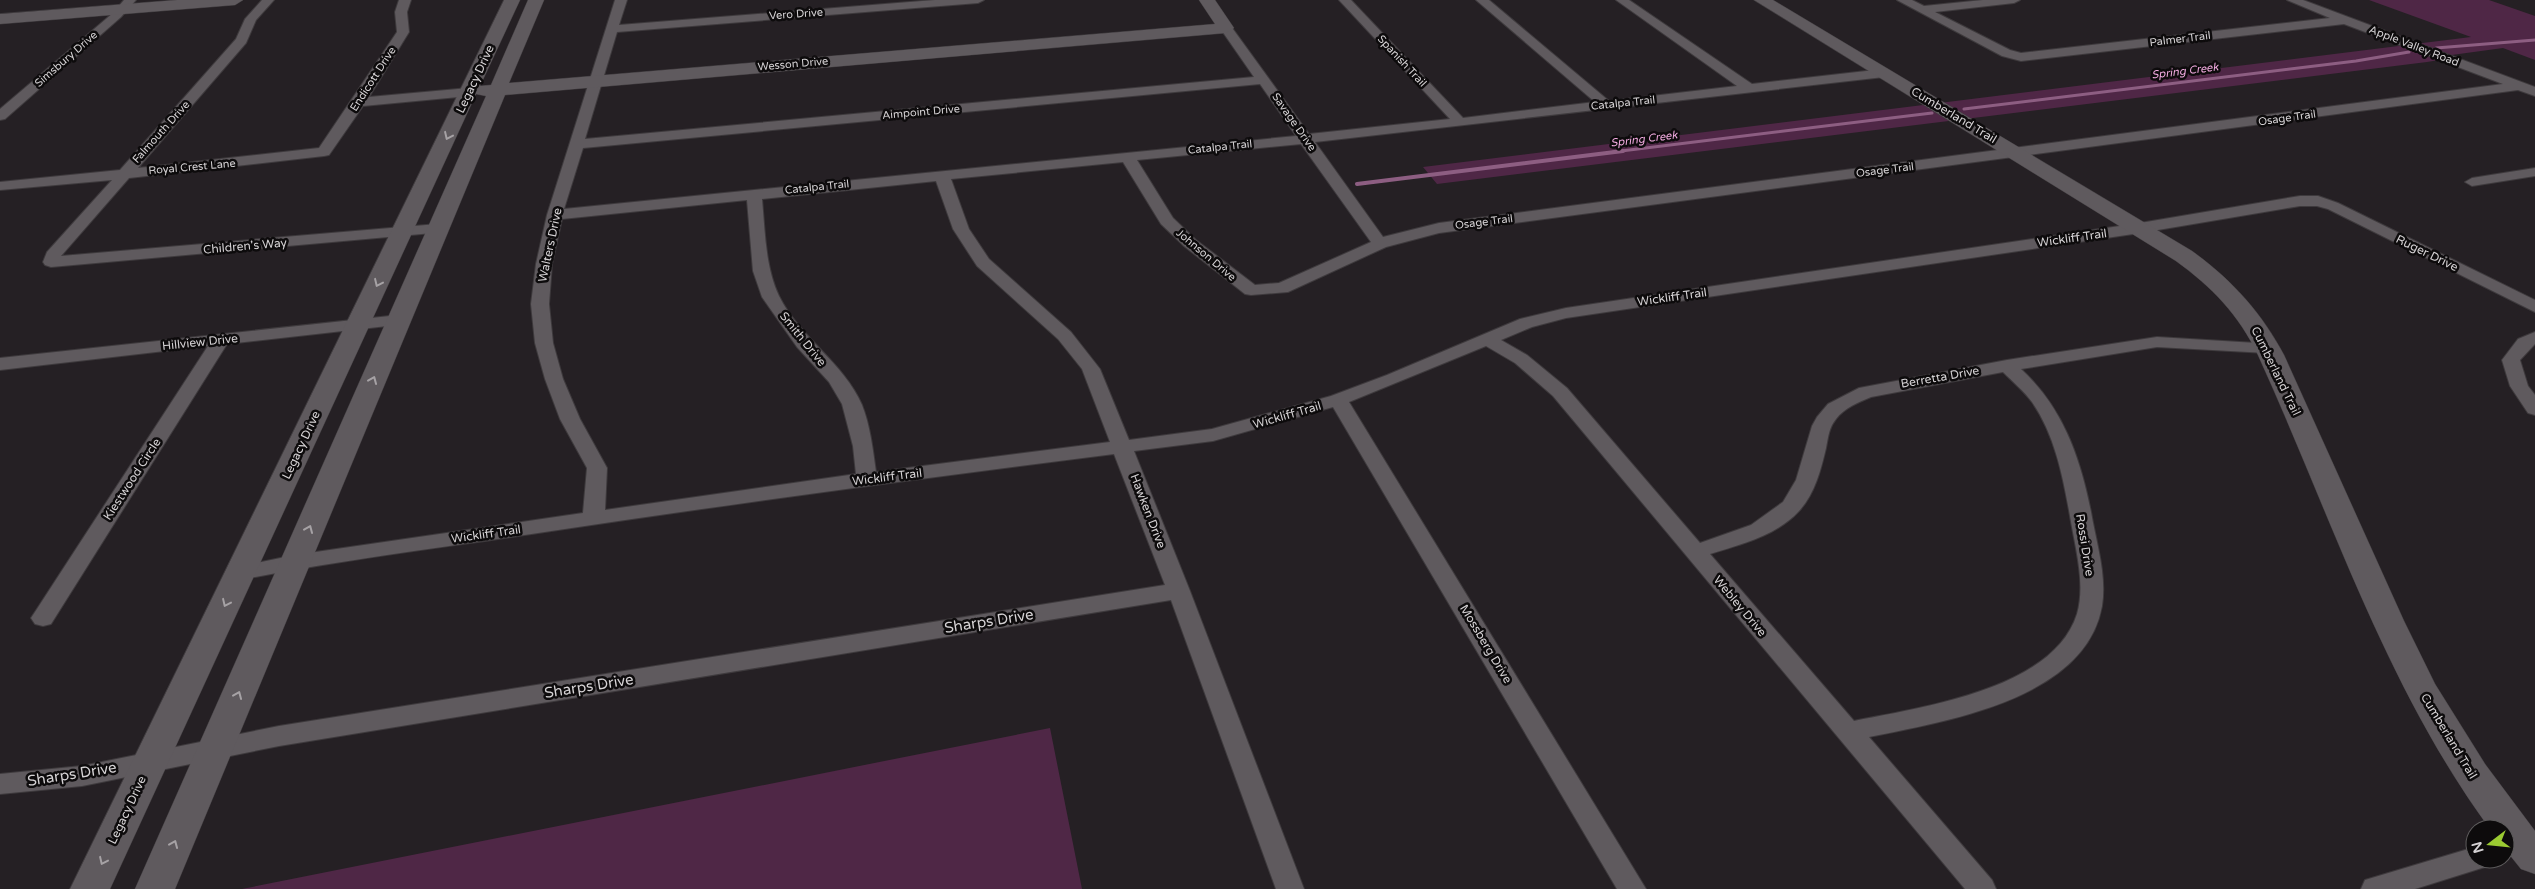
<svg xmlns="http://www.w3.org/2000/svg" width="2535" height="889" font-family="'Varela Round',sans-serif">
	<rect width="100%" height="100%" fill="#252024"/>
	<path fill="#4f2746" d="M2369,0h120l46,16v44l-32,-12 -66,9 2,3 -12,2 -990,122 -14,-17 1048,-130z
		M1050,728l32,161h-840z"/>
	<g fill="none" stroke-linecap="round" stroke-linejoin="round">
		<path stroke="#8d5e82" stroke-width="3" d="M2436,48l99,-8
			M1964,109l392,-48 53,-9
			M1613,152l319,-39"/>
		<path stroke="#8d5e82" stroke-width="4" d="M1357,184l266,-33"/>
		<g stroke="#3e3a3d" stroke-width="2">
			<path id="street" d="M124,0h12l-15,17 -116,102 -5,1v-11l113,-96z
				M262,0h12l-18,20 -10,23 -108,125 181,-20 78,-116 -2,-20 4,-12h12l-4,12 2,20 -40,65 100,-9 7,4 -7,4 -106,10 -34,49 -5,1 -195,22 -68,78 377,-32 6,2 2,3 -2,3 -393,35 -6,-2 -2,-3 4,-10 65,-72 -112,10v-8l120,-12 116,-131 9,-20z
				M615,0h12l-8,25 316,-25h49l-6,3 -361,29 -32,107 669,-62 -34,-49 6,-4 4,1 79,109 141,-15 -111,-119h12l112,118 132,-16 -119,-102h13l120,101 128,-15 -121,-86h13l123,84 132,-15 6,4 -6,4 -569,65 68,95 56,-14 1064,-139 -159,-60 -323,37 -19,-5 -105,-56h15l12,6 59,-6h37l-6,3 -79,9 75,38 11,3 309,-35 -43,-18h16l232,87v9l-17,-6 -1079,143 -53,14 -98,45 -37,3 -6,-1 -61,-48 -23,-22 -38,-62 -172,17 18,50 20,30 82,73 29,37 29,71 83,-11 119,-33 56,-21 133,-56 46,-11 574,-85 160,-27h18l20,7 197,97v12l-207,-103 -11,-3h-17l-160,27 -574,85 -34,9 -31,13 26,15 40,33 133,155 51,-18 32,-23 13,-22 16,-54 5,-9 11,-13 31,-16 148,-28 150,-23 116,7 3,4 -3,4 -6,1 -110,-6 -136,22c42,39 59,88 70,143 5,30 16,63 11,94 -17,94 -157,115 -233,131l123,143 4,9h-31l-412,-493 -38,-33 -29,-17 -137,56 297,487h-29l-284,-482 -120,34 -79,10 56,140 114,298h-28l-105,-289 -892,146 -197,40 -82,8v-20l82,-8 197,-40 886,-141 -51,-131c-192,24 -384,50 -576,79 -99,15 -199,27 -298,47l-8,-2 -3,-5 3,-5 63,-13 288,-42 4,-45 -27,-49 -15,-40 -10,-36 -4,-39 5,-40 11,-49zM1260,84l36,52 -732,73 19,-61zM1301,144l70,98 -92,41 -24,2 -59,-45 -23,-22 -36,-58zM936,181l17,48 24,37 81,73 24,30 28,73 -234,30c-3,-22 -6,-47 -14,-67 -18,-42 -63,-68 -83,-109 -14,-30 -14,-65 -17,-97zM747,200l6,71 9,26 35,50 32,35 13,22 11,42 3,28 -251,36 2,-42 -27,-49 -17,-40 -10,-36 -4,-39 3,-40 10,-45zM2003,372c10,10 21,19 29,30 23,33 31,75 38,114 5,31 16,67 7,98 -24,76 -156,93 -223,107l-144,-167c32,-10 66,-18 89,-43 16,-17 22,-42 27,-63 2,-10 3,-21 10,-29 8,-11 23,-17 35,-22z
				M2535,168v8l-63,10 -7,-4 7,-4z
				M399,315l6,1 3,4 -3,4 -178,20 -176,280 -8,2 -8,-2 -4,-6 4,-6 173,-266 -208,24v-12z
				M2535,332v12l-15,16 8,26 7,9v20l-7,-2 -18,-27 -8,-26 16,-21z
				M2475,847v12h14l-4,8 -70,22h-54l4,-9z"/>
		</g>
		<g stroke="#3e3a3d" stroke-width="1">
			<path id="secondary" d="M177,0h66l-8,5 -235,19v-10z
				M504,0h16l-40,86 11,-1 37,-85h16l-35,83 706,-59 -16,-24h16l19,28 -8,5 -721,62 -330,794h-40l351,-793 -10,-2 -366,795h-40z
				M1754,0h19l419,251c40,29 69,61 92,104l120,266 31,63 50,80 50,67v43l-14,-5 -16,-20v-20h-15c-105,-143 -159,-314 -232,-474 -19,-40 -46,-68 -82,-94z"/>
		</g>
		<use href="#street" fill="#5f5a5e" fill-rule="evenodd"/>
		<use href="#secondary" fill="#5f5a5e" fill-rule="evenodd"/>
	</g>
	<defs><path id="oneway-chevron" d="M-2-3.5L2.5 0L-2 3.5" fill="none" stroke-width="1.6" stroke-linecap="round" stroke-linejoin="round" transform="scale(1.25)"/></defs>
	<g stroke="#a6a2a5">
		<use href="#oneway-chevron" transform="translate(448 136) rotate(115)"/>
		<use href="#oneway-chevron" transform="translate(378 283) rotate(115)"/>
		<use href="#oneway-chevron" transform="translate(373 380) rotate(-67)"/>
		<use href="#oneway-chevron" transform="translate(309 529) rotate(-67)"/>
		<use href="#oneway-chevron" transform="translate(226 603) rotate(115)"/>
		<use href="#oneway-chevron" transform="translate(238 695) rotate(-67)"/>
		<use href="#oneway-chevron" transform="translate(174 844) rotate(-67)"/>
		<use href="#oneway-chevron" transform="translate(103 861) rotate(115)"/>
	</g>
	<g text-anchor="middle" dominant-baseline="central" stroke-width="5" stroke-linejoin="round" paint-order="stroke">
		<g font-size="11" fill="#d5d2d4" stroke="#0d0b0c">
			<text transform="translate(796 14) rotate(-4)">Vero Drive</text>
			<text transform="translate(2180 39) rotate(-7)">Palmer Trail</text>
			<text transform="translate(2414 46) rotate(21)">Apple Valley Road</text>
			<text transform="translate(66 59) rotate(-41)">Simsbury Drive</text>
			<text transform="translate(1402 61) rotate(47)">Spanish Trail</text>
			<text transform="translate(793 64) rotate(-5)">Wesson Drive</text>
			<text transform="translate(373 79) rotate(-57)">Endicott Drive</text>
			<text transform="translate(1623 103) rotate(-6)">Catalpa Trail</text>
			<text transform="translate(921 112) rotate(-5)">Aimpoint Drive</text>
			<text transform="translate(2287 118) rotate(-8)">Osage Trail</text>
			<text transform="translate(1294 122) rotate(55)">Savage Drive</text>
			<text transform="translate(161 132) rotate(-48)">Falmouth Drive</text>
			<text transform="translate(1220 147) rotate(-6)">Catalpa Trail</text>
			<text transform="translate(192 167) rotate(-5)">Royal Crest Lane</text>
			<text transform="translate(1885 170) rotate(-7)">Osage Trail</text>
			<text transform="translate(817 187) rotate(-6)">Catalpa Trail</text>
			<text transform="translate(1484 222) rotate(-7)">Osage Trail</text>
			<text transform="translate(1206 255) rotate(40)">Johnson Drive</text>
		</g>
		<g font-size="11" font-style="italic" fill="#f4ace2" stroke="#0d0b0c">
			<text transform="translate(2185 71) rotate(-7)">Spring Creek</text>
			<text transform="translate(1644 139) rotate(-7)">Spring Creek</text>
		</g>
		<g font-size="12" fill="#d5d2d4" stroke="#0d0b0c">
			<text transform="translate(475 79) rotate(-65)">Legacy Drive</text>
			<text transform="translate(1954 115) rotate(31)">Cumberland Trail</text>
			<text transform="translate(2072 238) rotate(-8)">Wickliff Trail</text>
			<text transform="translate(550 245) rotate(-78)">Walters Drive</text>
			<text transform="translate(245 246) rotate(-5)">Children's Way</text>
			<text transform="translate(2427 253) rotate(26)">Ruger Drive</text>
			<text transform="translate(1672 297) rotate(-8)">Wickliff Trail</text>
			<text transform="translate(803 339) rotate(51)">Smith Drive</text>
			<text transform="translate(200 342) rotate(-6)">Hillview Drive</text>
			<text transform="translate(2276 371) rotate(64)">Cumberland Trail</text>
			<text transform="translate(1940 377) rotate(-10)">Berretta Drive</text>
			<text transform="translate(1287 415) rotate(-16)">Wickliff Trail</text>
			<text transform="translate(301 445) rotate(-65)">Legacy Drive</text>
			<text transform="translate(887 477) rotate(-7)">Wickliff Trail</text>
			<text transform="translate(132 479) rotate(-57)">Kiestwood Circle</text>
			<text transform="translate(1148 511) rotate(69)">Hawken Drive</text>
			<text transform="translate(486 534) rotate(-8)">Wickliff Trail</text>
			<text transform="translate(2085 545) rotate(81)">Rossi Drive</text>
			<text transform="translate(1740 606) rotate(50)">Webley Drive</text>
			<text transform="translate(1486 644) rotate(59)">Mossberg Drive</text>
			<text transform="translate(2449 736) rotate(59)">Cumberland Trail</text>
			<text transform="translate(127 810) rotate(-65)">Legacy Drive</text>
		</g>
		<g font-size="15" fill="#d5d2d4" stroke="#0d0b0c">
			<text transform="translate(989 621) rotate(-9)">Sharps Drive</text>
			<text transform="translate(589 686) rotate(-9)">Sharps Drive</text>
			<text transform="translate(72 774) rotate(-9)">Sharps Drive</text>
		</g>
	</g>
	<g transform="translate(2490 844) rotate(254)"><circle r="24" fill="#0d0b0c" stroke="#5d5b5c"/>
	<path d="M0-4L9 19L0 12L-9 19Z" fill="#9bcb32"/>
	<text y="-8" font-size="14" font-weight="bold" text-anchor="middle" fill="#d5d2d4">N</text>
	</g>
</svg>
